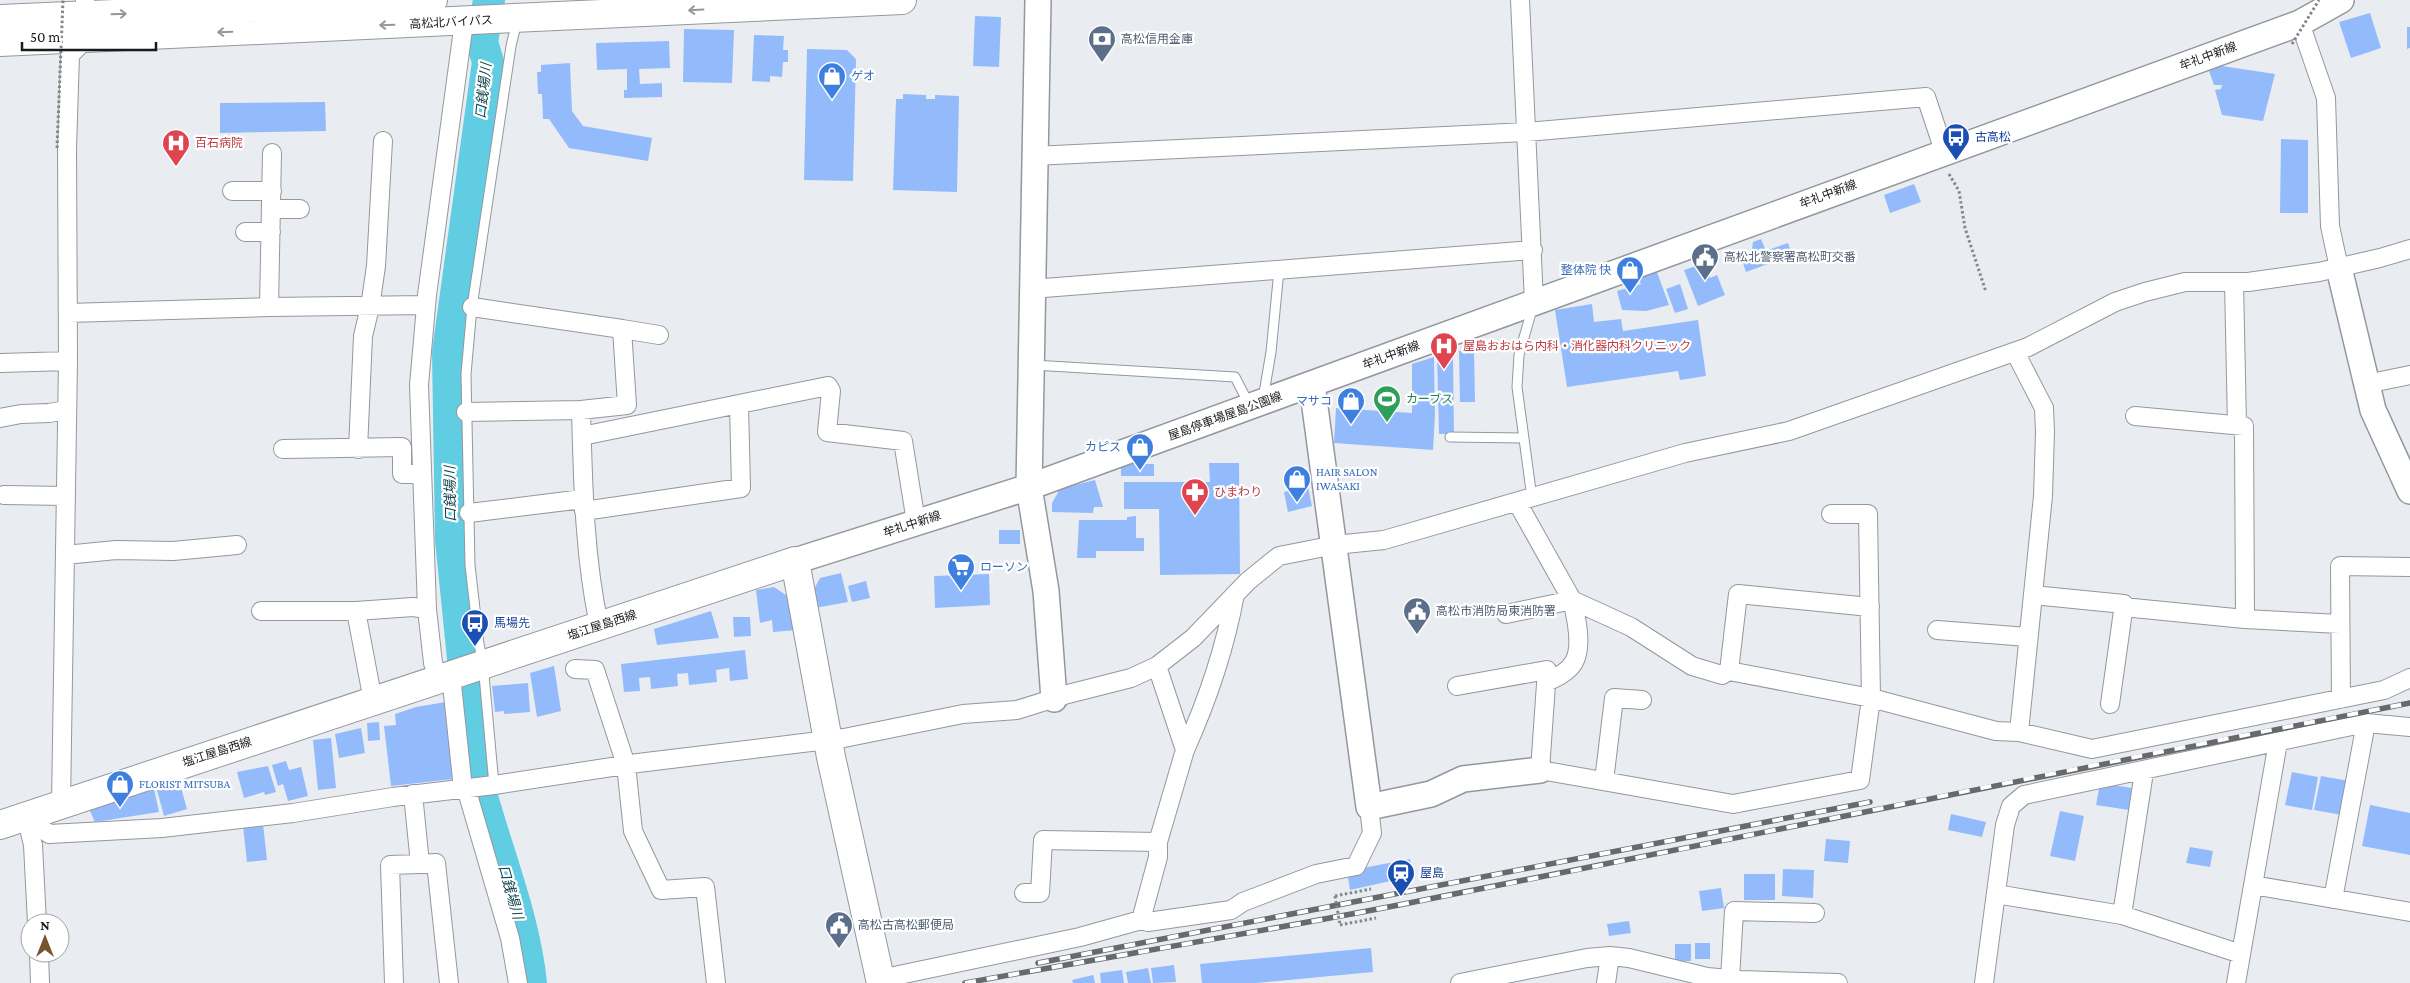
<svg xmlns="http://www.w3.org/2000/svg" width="2410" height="983" font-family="'Crimson Pro','Noto Sans JP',serif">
	<rect width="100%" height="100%" fill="#e9edf2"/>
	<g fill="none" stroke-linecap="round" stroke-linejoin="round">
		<path stroke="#61cde2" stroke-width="32" d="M489,0l-7,42 6,20 -40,290 3,188 23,227c17,71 50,145 57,216"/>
	</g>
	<path fill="#93bbfc" d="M2370,13l11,35 -30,10 -12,-36z
		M975,16l26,1 -2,50 -26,-1z
		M2407,27h3v21l-3,1z
		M684,29l50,1 -2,53 -49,-1z
		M754,35l30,1 -1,14h5v12h-5l-1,15 -12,-1v6l-18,-1z
		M669,41l1,27 -31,1 1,15 22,-1v14l-38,1v-8h3v-21l-30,1 -1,-27z
		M807,49l40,1 9,9 -3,122 -49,-1z
		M570,63l2,48 11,15 69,12 -4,23 -79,-13 -20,-29h-6l-1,-25h-4l-1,-22h4v-7z
		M2222,66l53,8 -12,47 -41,-6 -7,-25 6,-1 1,-4h-8l-5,-14z
		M903,94l23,1v4h9v-4l24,1 -2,96 -64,-2 3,-91h7z
		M325,102l1,29 -106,2v-30z
		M2281,139l27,1v73h-28z
		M1914,184l7,18 -31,11 -6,-18z
		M1761,239l10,24 -25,9 -4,-12 9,-3 2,-15z
		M1788,243l5,15 -18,5 -4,-14z
		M1705,263l5,15 7,-3 8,20 -27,11 -14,-36z
		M1657,272l12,33 -23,6 -24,-1 -5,-19 24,-7 -3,-6z
		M1680,284l8,25 -13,4 -9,-24z
		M1592,304l2,18 27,-3 2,12 75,-11 8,56 -26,4 -2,-9 -111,16 -12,-77z
		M1474,350l1,52h-15l-1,-51z
		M1437,356h16l1,78h-15z
		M1434,357l1,58 -2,35 -99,-7 2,-35 76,5v-49z
		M1209,463h30l1,111 -80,1 -1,-66h-35v-27h86z
		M1121,464h33v12h-33z
		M1095,480l8,27h-9l-1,6 -41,-1v-9l8,-14z
		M1308,487l4,19 -24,6 -4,-20z
		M1136,516v22h8v13h-48v7h-19l2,-38h48v-3z
		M999,530h21v14h-21z
		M841,573l7,29 -33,6 -2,-17 7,-13z
		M989,574l1,31 -55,3 -1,-32z
		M866,581l4,17 -18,4 -4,-16z
		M774,587l18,12 5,31 -24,2 -1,-12 -12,3 -4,-33z
		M711,611l8,27 -62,7 -3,-16z
		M733,617h17l1,19 -17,1z
		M745,650l3,29 -18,2 -1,-13 -13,2 1,12 -28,3 -1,-12 -11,1 1,12 -27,3 -1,-12 -11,1 1,13 -16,1 -3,-28z
		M554,666l7,45 -24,6 -7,-44z
		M528,683l2,29 -26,2v-3l-9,1 -3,-26z
		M446,702l8,77 -63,7 -7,-60 12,-1 -1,-11 21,-7z
		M379,722l1,18 -12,1 -1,-18z
		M361,728l4,25 -26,5 -4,-24z
		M331,738l5,50 -18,2 -5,-50z
		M286,761l3,9 12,-3 7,29 -20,5 -5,-17 -5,2 -6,-21z
		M268,766l8,26 -11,3 -1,-3 -20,6 -7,-26z
		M2292,772l26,5 -6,33 -27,-5z
		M2321,776l28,5 -7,34 -28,-5z
		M2100,783l32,5 -3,22 -33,-5z
		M180,784l7,25 -23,7 -7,-26z
		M154,789l5,23 -64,10 -6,-13z
		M2370,805l40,8v42l-48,-9z
		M2060,811l24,5 -9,45 -25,-5z
		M1951,814l35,8 -4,15 -34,-7z
		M263,824l4,36 -20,2 -4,-36z
		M1826,839l24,2 -2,22 -24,-2z
		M2190,847l23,4 -3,16 -24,-4z
		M1410,859l3,17 -63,14 -3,-19z
		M1783,869l31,1 -1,28 -31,-2z
		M1744,874h31v26h-31z
		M1721,888l3,20 -22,3 -3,-20z
		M1629,921l2,12 -22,3 -2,-12z
		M1695,943h15v16h-15z
		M1675,944h16v17h-16z
		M1371,948l2,24 -116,11h-55l-2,-19z
		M1174,965l2,17 -23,1 -2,-15z
		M1148,968l3,15h-23l-2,-11z
		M1122,970l2,13h-23l-1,-10z
		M1093,975l2,8h-22l-1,-3z"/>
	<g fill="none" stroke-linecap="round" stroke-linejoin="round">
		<g stroke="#94979d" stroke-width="11">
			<path id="lane" d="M1033,365l202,12 15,29
				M1263,399l8,-47 8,-82
				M1450,437l73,1
				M1532,498l-15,-111 2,-32 14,-49
				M494,785l-11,-121 -4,-20 -9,-79 -4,-191 6,-67 39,-261 6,-25"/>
		</g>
		<g stroke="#94979d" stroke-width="20">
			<path id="street" d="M1520,0l14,302
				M2300,23l26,75 4,128 9,42
				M1034,156l493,-24 399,-35 18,54
				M232,191h40
				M271,209h29
				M245,232h26
				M2234,282l3,143
				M1031,289l502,-39
				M269,307l3,-154
				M472,307l150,22 5,76 -46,5c2,72 3,145 18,215
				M68,313l201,-6 157,-2
				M622,329l37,6
				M2015,352l29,56 1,24 -2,64 -24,236
				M0,363l68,-2
				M2366,384l44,-9
				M739,404l89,-18 3,5 -4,41 76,9 13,81
				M466,412l115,-2
				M2135,416l109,10 1,193
				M0,418l21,-4 28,-1 18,-3
				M582,436l157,-32 2,84 -157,23
				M283,449l119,-2v27h20
				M358,449l5,-113 7,-29 6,-41 7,-125
				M4,495l62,1
				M1517,502l55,98c4,16 11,46 2,62 -5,9 -18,16 -28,20
				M469,513l114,-14
				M65,555l51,-5 57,1 64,-6
				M2033,595l91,9 -14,100
				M1870,607l-132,-13 -9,77 142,27 125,33 23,1 73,17 292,-59 26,-12
				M2123,607l122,12 95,5
				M261,611h95l17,90
				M356,611l57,-4 14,2
				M1506,614l66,-14 59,27 61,39 30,9 7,-4
				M1937,630l91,7
				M575,669l20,1 31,95 7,66 28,59 44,-3 11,96
				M451,675l12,114
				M439,679l-6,-16 -6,-54 -8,-224 8,-90 37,-273
				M1457,686l90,-16 -7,100 193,34 127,-24 11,-82 -3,-184h-37
				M2341,699l-1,-133 70,1
				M1185,750c23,-51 40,-101 50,-156
				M1604,781l10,-83 28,2
				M466,788l44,150 8,45
				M413,794l7,70 16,-1 13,120
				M61,804l7,-443 -1,-212 3,-94 17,-17 -2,-38
				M2253,885l157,27
				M1024,893h16l3,-53 115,2 27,-92 -28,-84
				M1996,894l126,21 119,39
				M2333,899l33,-176
				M2122,915l22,-143
				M1141,920l17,-63v-15
				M37,923l-4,-78 -7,-29 23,18 113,-6 131,-15 100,-16 101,-12 144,-22 206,-25 119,-24 54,-4 51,-16 63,-16 26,-12 36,-28 55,-57 31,-25 56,-11 49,-5 301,-87 104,-22 239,-84 87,-45 30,-10 40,-10h63l71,-10 61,-14 30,-9
				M39,953l1,30
				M880,979l200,-42 61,-17 7,2 83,-12 12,-8 73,-28 40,-8 16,-33 -3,-26
				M1730,979l4,-68 81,2
				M394,983l-4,-118 30,-1
				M1460,983l127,-25 23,-2 19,2 78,19 33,3 98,3
				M1606,983l4,-27
				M1984,983l21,-158 6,-19 13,-11 342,-72 44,4
				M2236,983l42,-241"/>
		</g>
		<g stroke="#94979d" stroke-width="28">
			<path id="secondary" d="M1038,0l-9,487 17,104 8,108
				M2339,268l34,142 37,81
				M1312,385l57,422 62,-13 32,-15 77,-9
				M795,561l234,-74 1271,-464 41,-23"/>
		</g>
		<g stroke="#94979d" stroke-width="30">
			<path id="primary" d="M0,825l795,-264 36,196 50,226"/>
		</g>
		<g stroke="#94979d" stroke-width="30">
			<path id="highway" d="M0,19l433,-19
				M0,42l902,-42"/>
		</g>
		<path stroke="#84878a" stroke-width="3" stroke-dasharray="2.5 2.5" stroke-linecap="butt" d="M1949,174l10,17 6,37 21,64
			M1335,896l36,-7
			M1340,925l36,-7"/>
		<use href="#lane" stroke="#fff" stroke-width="9"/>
		<use href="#street" stroke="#fff" stroke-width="18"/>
		<use href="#secondary" stroke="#fff" stroke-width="25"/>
		<use href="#primary" stroke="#fff" stroke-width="28"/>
		<use href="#highway" stroke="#fff" stroke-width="28"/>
		<g stroke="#67696c" stroke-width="5.5">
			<path id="rail" d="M1038,963l832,-161
				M965,983c148,-27 296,-51 444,-80 334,-65 667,-136 1001,-200"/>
		</g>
		<use href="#rail" stroke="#fff" stroke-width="4" stroke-dasharray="11" stroke-linecap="butt"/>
		<path stroke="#84878a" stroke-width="3" stroke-dasharray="2.5 2.5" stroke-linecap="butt" d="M2292,44l27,-44
			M57,148l6,-148
			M1335,896l5,29"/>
	</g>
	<defs><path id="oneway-shaft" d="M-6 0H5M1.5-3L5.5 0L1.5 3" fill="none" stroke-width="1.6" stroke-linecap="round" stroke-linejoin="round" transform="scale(1.25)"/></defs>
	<g stroke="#989899">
		<use href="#oneway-shaft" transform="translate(696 10) rotate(177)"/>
		<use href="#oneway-shaft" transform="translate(119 14) rotate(-2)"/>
		<use href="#oneway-shaft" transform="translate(387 25) rotate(178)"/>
		<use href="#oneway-shaft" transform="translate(225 32) rotate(178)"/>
	</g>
	<defs>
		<g id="bank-pin" transform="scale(1.4375)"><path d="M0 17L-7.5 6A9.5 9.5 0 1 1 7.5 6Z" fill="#5c6f8a" stroke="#fff"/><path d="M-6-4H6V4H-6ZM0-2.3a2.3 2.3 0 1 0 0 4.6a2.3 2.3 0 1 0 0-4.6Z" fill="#fff"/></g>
		<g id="shop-pin" transform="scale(1.4375)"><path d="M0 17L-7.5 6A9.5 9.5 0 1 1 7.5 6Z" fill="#3f7fe0" stroke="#fff"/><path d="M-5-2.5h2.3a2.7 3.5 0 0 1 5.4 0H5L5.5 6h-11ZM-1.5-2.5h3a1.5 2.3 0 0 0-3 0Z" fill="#fff"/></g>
		<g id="bus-pin" transform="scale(1.4375)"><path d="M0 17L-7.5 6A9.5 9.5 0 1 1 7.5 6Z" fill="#1a4fb4" stroke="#fff"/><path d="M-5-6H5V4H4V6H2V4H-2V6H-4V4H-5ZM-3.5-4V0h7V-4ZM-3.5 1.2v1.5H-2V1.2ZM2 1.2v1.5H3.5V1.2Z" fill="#fff"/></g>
		<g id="hospital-pin" transform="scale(1.4375)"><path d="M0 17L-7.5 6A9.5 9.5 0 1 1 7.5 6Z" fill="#e0444e" stroke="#fff"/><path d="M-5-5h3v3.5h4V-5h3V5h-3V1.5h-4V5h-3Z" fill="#fff"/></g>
		<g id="civic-pin" transform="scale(1.4375)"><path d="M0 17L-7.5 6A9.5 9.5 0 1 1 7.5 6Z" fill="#5c6f8a" stroke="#fff"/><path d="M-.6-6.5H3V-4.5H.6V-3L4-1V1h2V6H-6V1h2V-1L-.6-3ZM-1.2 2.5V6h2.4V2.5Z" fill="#fff"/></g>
		<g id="stadium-pin" transform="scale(1.4375)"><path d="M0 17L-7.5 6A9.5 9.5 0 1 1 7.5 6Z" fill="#2e9e5b" stroke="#fff"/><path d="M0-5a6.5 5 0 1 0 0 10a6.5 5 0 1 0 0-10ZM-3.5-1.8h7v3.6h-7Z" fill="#fff"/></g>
		<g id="pharmacy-pin" transform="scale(1.4375)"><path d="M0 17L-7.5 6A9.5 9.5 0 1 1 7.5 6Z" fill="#e0444e" stroke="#fff"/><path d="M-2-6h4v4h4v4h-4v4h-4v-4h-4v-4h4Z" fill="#fff"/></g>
		<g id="supermarket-pin" transform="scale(1.4375)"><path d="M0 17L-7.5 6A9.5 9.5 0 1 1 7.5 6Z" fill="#3f7fe0" stroke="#fff"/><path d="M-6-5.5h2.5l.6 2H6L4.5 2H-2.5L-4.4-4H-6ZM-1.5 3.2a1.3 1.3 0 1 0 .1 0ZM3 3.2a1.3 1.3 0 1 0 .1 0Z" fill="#fff"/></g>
		<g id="station-pin" transform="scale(1.4375)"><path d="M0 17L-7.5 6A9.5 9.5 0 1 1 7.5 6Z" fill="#1a4fb4" stroke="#fff"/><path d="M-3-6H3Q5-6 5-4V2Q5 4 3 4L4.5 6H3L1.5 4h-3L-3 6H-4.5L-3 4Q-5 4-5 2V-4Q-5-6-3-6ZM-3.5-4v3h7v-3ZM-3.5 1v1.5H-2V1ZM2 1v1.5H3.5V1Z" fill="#fff"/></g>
	</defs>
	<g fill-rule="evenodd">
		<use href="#bank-pin" x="1102" y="39"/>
		<use href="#shop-pin" x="832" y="76"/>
		<use href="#bus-pin" x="1956" y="137"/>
		<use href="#hospital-pin" x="176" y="143"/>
		<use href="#civic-pin" x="1705" y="257"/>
		<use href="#shop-pin" x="1630" y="270"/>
		<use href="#hospital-pin" x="1444" y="346"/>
		<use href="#stadium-pin" x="1387" y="399"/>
		<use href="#shop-pin" x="1351" y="401"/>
		<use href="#shop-pin" x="1140" y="447"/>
		<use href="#shop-pin" x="1297" y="479"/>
		<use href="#pharmacy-pin" x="1195" y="492"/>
		<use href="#supermarket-pin" x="961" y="567"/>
		<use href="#civic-pin" x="1417" y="611"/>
		<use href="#bus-pin" x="475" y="623"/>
		<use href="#shop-pin" x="120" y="784"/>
		<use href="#station-pin" x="1401" y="873"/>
		<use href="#civic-pin" x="839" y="925"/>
	</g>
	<g text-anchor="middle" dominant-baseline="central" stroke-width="4.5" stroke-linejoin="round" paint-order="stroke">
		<g font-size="12" fill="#191a1c" stroke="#fff">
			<text transform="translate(451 22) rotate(-3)">高松北バイパス</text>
			<text transform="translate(2208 56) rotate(-20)">牟礼中新線</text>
			<text transform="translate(1828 194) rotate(-20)">牟礼中新線</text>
			<text transform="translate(1391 355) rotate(-20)">牟礼中新線</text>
			<text transform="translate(1225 416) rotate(-20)">屋島停車場屋島公園線</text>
			<text transform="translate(912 524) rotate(-18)">牟礼中新線</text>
			<text transform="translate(602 625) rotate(-18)">塩江屋島西線</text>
			<text transform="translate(217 752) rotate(-18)">塩江屋島西線</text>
		</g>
		<g font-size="12" fill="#4e5e75" stroke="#fff" text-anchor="start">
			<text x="1121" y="39">高松信用金庫</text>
			<text x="1724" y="257">高松北警察署高松町交番</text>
			<text x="1436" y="611">高松市消防局東消防署</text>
			<text x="858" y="925">高松古高松郵便局</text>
		</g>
		<g font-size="12" fill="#366cbe" stroke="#fff" text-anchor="start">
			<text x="851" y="76">ゲオ</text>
			<text x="1611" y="270" text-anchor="end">整体院 快</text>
			<text x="1332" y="401" text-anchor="end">マサコ</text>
			<text x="1121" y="447" text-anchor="end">カピス</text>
			<text x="1316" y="472">HAIR SALON<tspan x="1316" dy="14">IWASAKI</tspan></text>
			<text x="980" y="567">ローソン</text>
			<text x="139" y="784">FLORIST MITSUBA</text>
		</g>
		<g font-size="12" fill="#164399" stroke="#fff" text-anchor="start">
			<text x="1975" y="137">古高松</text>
			<text x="494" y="623">馬場先</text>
			<text x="1420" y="873">屋島</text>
		</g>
		<g font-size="12" fill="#be3a42" stroke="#fff" text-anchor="start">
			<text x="195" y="143">百石病院</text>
			<text x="1463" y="346">屋島おおはら内科・消化器内科クリニック</text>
			<text x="1214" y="492">ひまわり</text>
		</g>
		<g font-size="12" fill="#27864d" stroke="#fff" text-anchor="start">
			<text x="1406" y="399">カーブス</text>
		</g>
		<g font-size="14" font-style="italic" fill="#14454e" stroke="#fff">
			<text transform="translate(483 91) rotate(-84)">口銭場川</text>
			<text transform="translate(450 494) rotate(-91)">口銭場川</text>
			<text transform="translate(511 892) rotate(74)">口銭場川</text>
		</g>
	</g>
	<g transform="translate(45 938)"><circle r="24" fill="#ffffff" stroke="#a3a3a4"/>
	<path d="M0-4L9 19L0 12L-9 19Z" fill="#78542e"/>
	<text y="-8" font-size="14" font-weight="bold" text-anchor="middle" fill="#191a1c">N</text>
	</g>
	<path d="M22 42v8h134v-8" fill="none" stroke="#191a1c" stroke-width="2.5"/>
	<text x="30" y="42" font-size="15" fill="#191a1c" stroke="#ffffff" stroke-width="4" paint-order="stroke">50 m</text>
</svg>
